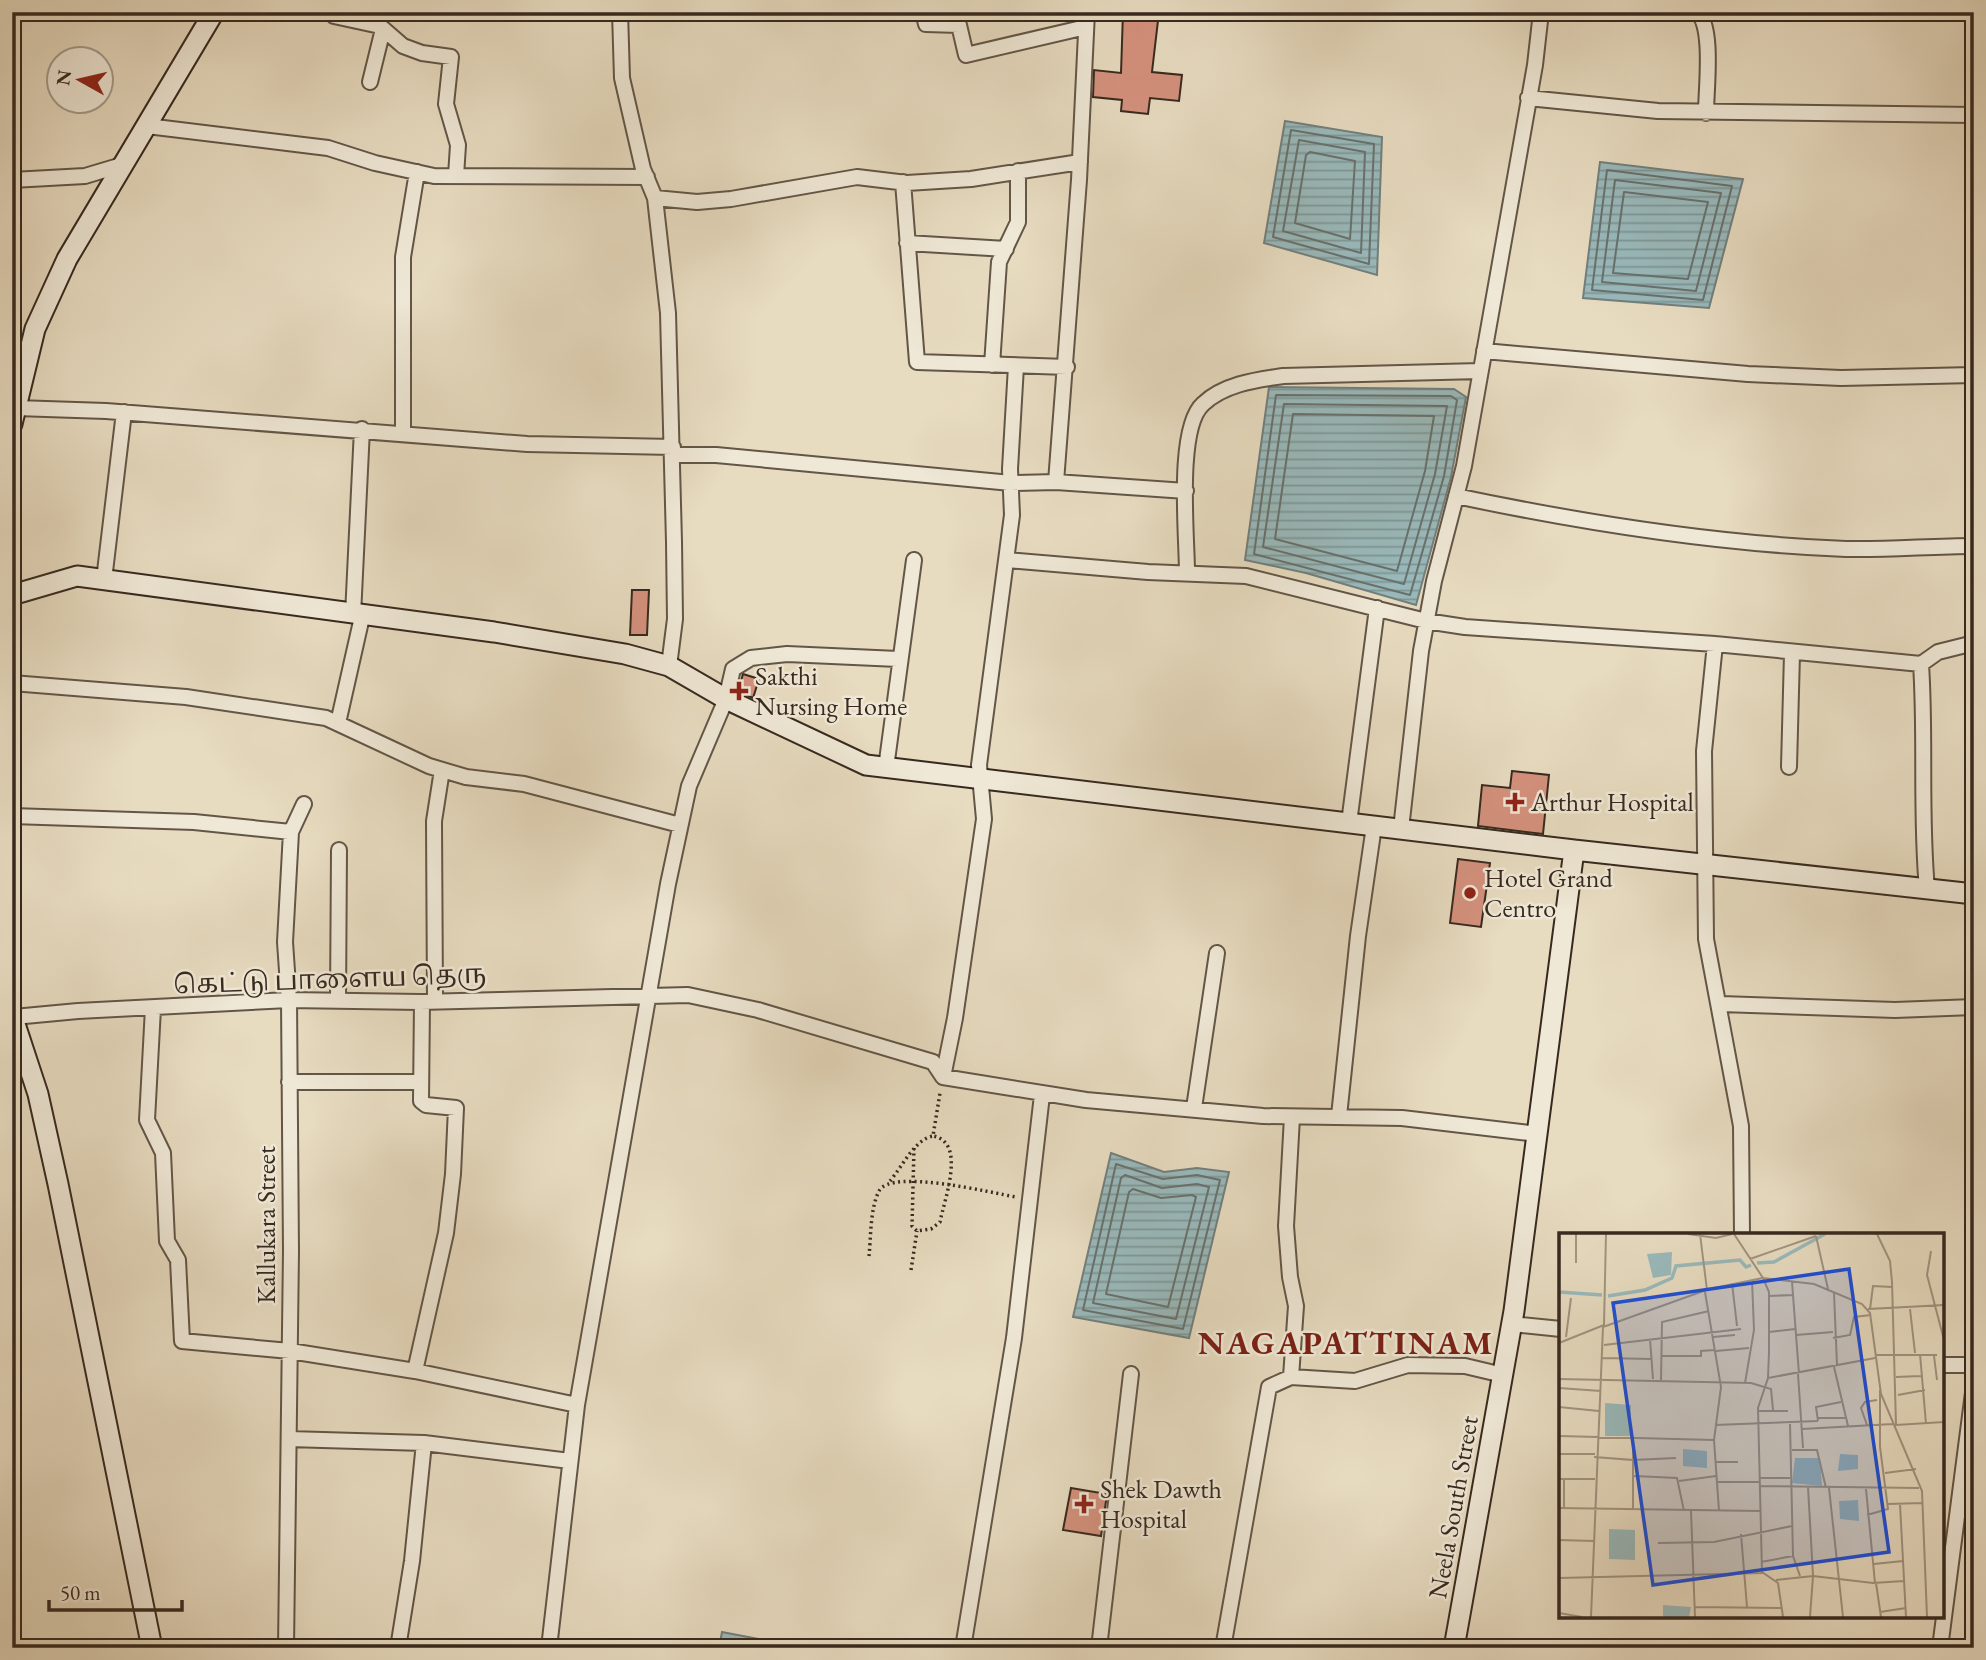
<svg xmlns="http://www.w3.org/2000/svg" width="1986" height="1660" font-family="'EB Garamond','Noto Serif Tamil',serif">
	<defs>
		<pattern id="water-rules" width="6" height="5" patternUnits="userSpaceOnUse" patternTransform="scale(1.75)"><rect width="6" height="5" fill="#99b9bb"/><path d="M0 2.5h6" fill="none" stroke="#7e9697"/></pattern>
	</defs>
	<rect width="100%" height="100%" fill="#e7dbc0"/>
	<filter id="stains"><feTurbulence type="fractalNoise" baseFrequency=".00286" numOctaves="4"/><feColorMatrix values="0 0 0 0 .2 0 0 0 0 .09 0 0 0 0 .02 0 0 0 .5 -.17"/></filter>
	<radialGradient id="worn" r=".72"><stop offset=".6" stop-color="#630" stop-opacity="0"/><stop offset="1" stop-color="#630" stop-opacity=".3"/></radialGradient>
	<path fill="url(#water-rules)" stroke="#727f7d" stroke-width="2" d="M1285,121l97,16 -5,138 -113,-32z
		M1600,162l143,17 -34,129 -126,-10z
		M1269,387l185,2 12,8 -15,80 -35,128 -110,-32 -61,-13z
		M1111,1153l53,19 33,-4 32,4 -40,166 -116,-21z
		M722,1632l84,16h-87z"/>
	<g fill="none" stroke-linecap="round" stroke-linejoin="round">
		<path stroke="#68716d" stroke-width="2" d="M1291,130l83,14 -5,120 -96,-27z
			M1299,140l66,12 -4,101 -78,-22z
			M1310,152l45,9 -5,78 -55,-16 11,-68z
			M1607,170l125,16 -29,114 -111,-10z
			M1615,180l106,13 -25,98 -94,-9z
			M1624,192l84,10 -20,77 -75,-6z
			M1276,395l175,1 6,4 -13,76 -34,119 -156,-41z
			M1284,404l163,2 -12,68 -31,110 -141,-37z
			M1293,414l141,2 -9,55 -28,100 -122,-32z
			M1116,1164l47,15 34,-4 23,5 -37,149 -100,-19z
			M1125,1175l37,13 35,-4 12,3 -33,132 -83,-16 28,-125z
			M1133,1189l28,9 31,-3 4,2 -28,110 -62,-13 23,-102z"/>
	</g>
	<path fill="#d4917d" stroke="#37291f" stroke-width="2" d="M1123,12h36l-7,60 30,3 -3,26 -29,-3 -2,16 -27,-3 1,-11 -29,-3 1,-27 27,3z
		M632,590h17l-2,45h-17z
		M743,674l16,5 -6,19 -15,-7z
		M1512,771l37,4 -6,59 -65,-8 4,-41 28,3z
		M1458,859l32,4 -9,64 -31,-4z
		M1071,1488l36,6 -6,42 -38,-6z"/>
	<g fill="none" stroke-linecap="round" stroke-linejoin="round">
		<g stroke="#635647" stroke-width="18">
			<path id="street" d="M334,12v4l46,10 23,20 19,7 29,4 -5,47 12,41 -2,31
				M620,12l2,66 21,91 12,29 13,115 6,229 1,77 -6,47
				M923,12l3,12 33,1 7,30 120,-28
				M1697,12c17,14 9,78 9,101
				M370,82l13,-53
				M1528,98l130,13 316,4
				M147,126l181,22 47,15 59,13 213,1
				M12,180l73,-4 40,-12
				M903,182l14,180 150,5
				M655,198l42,4 34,-3 126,-22 50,6 64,-4 109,-17
				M907,243l99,6
				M1484,351l264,23 93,4 133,-3
				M992,365l7,-103 19,-40v-51
				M16,408l90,3 421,33 146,3
				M403,432v-175l14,-85
				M673,455h43l295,28 45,-1 130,9
				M1056,482l23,-302 8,-168
				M1456,496c128,27 260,48 390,53 43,1 85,-3 128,-3
				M1007,560l141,12 98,4 180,45 39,6 250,17 206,20
				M1187,573c0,-37 -11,-145 16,-169 21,-20 53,-24 80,-28l197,-5
				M104,580l20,-168
				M353,615l9,-186
				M1715,644l-11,107 2,188 35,187 1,109
				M12,683l174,14 140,21 103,48 37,11 58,7 156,41
				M338,723l24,-106
				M1789,767l3,-113
				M886,768l28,-208
				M12,816l182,6 97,10
				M1349,823l28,-215
				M1401,829l20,-178 13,-70 30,-115 71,-401 6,-53
				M1927,889c-7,-75 -1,-150 -6,-225l17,-12 36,-9
				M338,1001l1,-151
				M435,1001l-1,-180 8,-51
				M1721,1004l174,6 79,-3
				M153,1008l-6,112 16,33 4,88 11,19 4,81 108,10 125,20 162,34
				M14,1017l64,-6 211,-11 131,2 268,-7 70,15 175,52 10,15 143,23 177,16 139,2 136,16
				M943,1077l12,-59 29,-199 -5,-54 33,-250 -2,-46 6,-103
				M289,1082h132
				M1194,1108l23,-155
				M1339,1116l19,-180 16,-110
				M1512,1324l49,5
				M1942,1365h32
				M415,1371l31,-138 7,-59 3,-66 -30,-3 -5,-4 1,-99
				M1291,1377l5,-71 -6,-29 -4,-51 6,-109
				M289,1439l135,4 146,18
				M286,1648l5,-397 -2,-251 -4,-58 6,-110 13,-28
				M398,1648l14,-87 12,-118
				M549,1648l28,-243 91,-521 21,-98 37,-87 7,-30 18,-11 36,-4 111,5
				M963,1648l51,-310 28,-243
				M1099,1648l32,-274
				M1223,1648l46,-261 22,-10 64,4 53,-16 57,1 38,9
				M1940,1648l34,-263"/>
		</g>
		<g stroke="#37291f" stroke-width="23">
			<path id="secondary" d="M12,424l23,-95 32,-70 147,-247
				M12,595l65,-19 417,56 131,22 44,12 57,33 140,66 708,85 400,44
				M12,1015l26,79 20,90 94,464
				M1454,1648l60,-337 60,-461"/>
		</g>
		<path stroke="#37291f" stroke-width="3.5" stroke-dasharray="2 3.5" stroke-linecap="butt" d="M914,1148l-2,78 5,5 14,-2 9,-7c4,-22 27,-80 -7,-86l7,-43
			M890,1181c12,-14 25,-42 43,-45
			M869,1256c2,-19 1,-47 10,-65 12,-23 113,2 137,6
			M911,1270l6,-39"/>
		<use href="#street" stroke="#efe8d6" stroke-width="14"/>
		<use href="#secondary" stroke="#efe8d6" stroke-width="19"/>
	</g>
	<g fill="#8f2418" stroke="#efe8d6" stroke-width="2.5">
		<path d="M735.5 680.5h7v7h7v7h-7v7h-7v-7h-7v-7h7z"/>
		<path d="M1511.5 791.5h7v7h7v7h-7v7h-7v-7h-7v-7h7z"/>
		<circle cx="1470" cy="893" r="7"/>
		<path d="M1080.5 1493.5h7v7h7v7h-7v7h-7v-7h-7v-7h7z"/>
	</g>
	<g text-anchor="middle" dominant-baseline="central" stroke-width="5" stroke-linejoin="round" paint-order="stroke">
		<g font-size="26" fill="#37291f" stroke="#efe8d6" text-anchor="start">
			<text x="755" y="676">Sakthi<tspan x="755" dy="30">Nursing Home</tspan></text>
			<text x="1531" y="802">Arthur Hospital</text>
			<text x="1484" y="878">Hotel Grand<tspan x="1484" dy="30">Centro</tspan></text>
			<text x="1100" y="1489">Shek Dawth<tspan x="1100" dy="30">Hospital</tspan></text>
		</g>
		<g font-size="26" fill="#37291f" stroke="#efe8d6">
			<text transform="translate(330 979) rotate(-2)">கெட்டு பாளைய தெரு</text>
			<text transform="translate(266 1225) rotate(-90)">Kallukara Street</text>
			<text transform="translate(1453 1507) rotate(-80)">Neela South Street</text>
		</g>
		<g font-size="33" font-weight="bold" letter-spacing="2" fill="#7a1f14" stroke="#efe8d6">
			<text x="1346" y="1342">NAGAPATTINAM</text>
		</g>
	</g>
	<g transform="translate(1559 1233)">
		<rect width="385" height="385" fill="#e7dbc0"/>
		<path d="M113,19l-1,23 -18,3 -6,-24zM46,170l26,2 -1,31h-25zM124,216l24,2v17l-24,-2zM281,221l18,1v14l-20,2zM236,225h25l2,28 -30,-3zM299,267l1,21 -19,-2 -1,-18zM50,296l26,1v30l-26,-1zM104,372l28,2 -2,10h-26z" fill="#99b9bb"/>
		<path fill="none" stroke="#99b9bb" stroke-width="3.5" d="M198,30l17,-1 51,-28M0,59l43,3M49,63l37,-6 27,-12 4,-12 64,-6 6,7 5,-2"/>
		<path fill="none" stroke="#a19480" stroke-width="2" d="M129,1l28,4 16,-4M141,1l7,56M175,1l29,44 51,6 48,20 8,9 11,81 41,97 5,126M318,1l13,27 2,21 4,143 48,-3M257,3l12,53M372,18l-4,24 17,65M191,26l66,-23M17,30v-29M233,49l7,92M173,50l5,43M146,59l16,95 -7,53 5,71M275,60l3,72M210,63l24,-1M309,76l76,-4M311,76l3,-23 19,1M351,76l5,44M210,99l26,-3M237,102l37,-3M7,104l5,-39M154,104l22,-2M274,105l17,-3 4,-18 17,-2M91,106l3,40M0,110l45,-18 2,-91M45,112l137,-16M157,118l33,-3M361,121l6,70M316,122h62M103,123h39v-5l13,-1M375,123l3,24M43,125l50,1M275,134l14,59M239,141l5,74M337,144l25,-1M209,145l107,-20M0,146l192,4 20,6 2,21M102,147l1,-58 47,-11M186,150l9,-53 -2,-50M0,155l42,3M339,162l27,-5M0,174l40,4M199,178h30M258,185h28M259,188l-2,-14 25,-5M231,191l3,132M156,192l103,-4M308,192l-6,-17 4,-6 12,-2M243,196l91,-5M0,203l155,4M74,206v21l43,-2M233,217h25l9,38M0,221h36M35,224l39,3v49M156,229h23M326,240l31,-4M75,243l43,2 7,33M200,245h31M0,246h36M5,246v29M120,248l37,-5M158,249h42M200,253l160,2M249,254l5,89 -3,41M270,255l14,129M307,256l9,94M329,271l35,-1M341,271l6,113M0,275l201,3M132,278l4,106M308,282l21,-6 -8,-62v-57M182,301l6,73M0,307l35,1M99,310l56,-1 78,-16M202,329l32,-6 7,20M315,331l29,-3M0,345l204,-5M217,347l37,-4 60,7 31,-2M317,350l5,34M136,374l86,1M321,379l26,-4M0,380l23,4M32,384l12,-290 106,-38 54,-11 6,14v60l-1,26 -10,30 4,164 16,11 5,34"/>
		<path fill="#1d4ed8" fill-opacity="0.15" stroke="#1d4ed8" stroke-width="3.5" d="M290,36l40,283 -236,33 -40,-282z"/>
		<rect width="385" height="385" fill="none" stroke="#37291f" stroke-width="3.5"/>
	</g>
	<rect width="1986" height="1660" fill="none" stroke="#e7dbc0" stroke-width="42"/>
	<rect x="14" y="14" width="1958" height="1632" fill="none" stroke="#37291f" stroke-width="3.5"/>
	<rect x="21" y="21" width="1944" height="1618" fill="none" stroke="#37291f" stroke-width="2"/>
	<g transform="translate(80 80) rotate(278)"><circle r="33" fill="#efe8d6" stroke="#a59c8d" stroke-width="2"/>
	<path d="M0-5L12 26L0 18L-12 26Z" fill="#8f2418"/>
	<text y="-10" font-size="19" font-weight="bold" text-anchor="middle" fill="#37291f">N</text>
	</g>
	<path d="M49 1600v10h133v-10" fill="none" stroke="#37291f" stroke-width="3.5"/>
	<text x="60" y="1600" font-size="21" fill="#37291f" stroke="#efe8d6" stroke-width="5" paint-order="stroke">50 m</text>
	<rect width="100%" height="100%" filter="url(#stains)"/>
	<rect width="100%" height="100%" fill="url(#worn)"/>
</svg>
